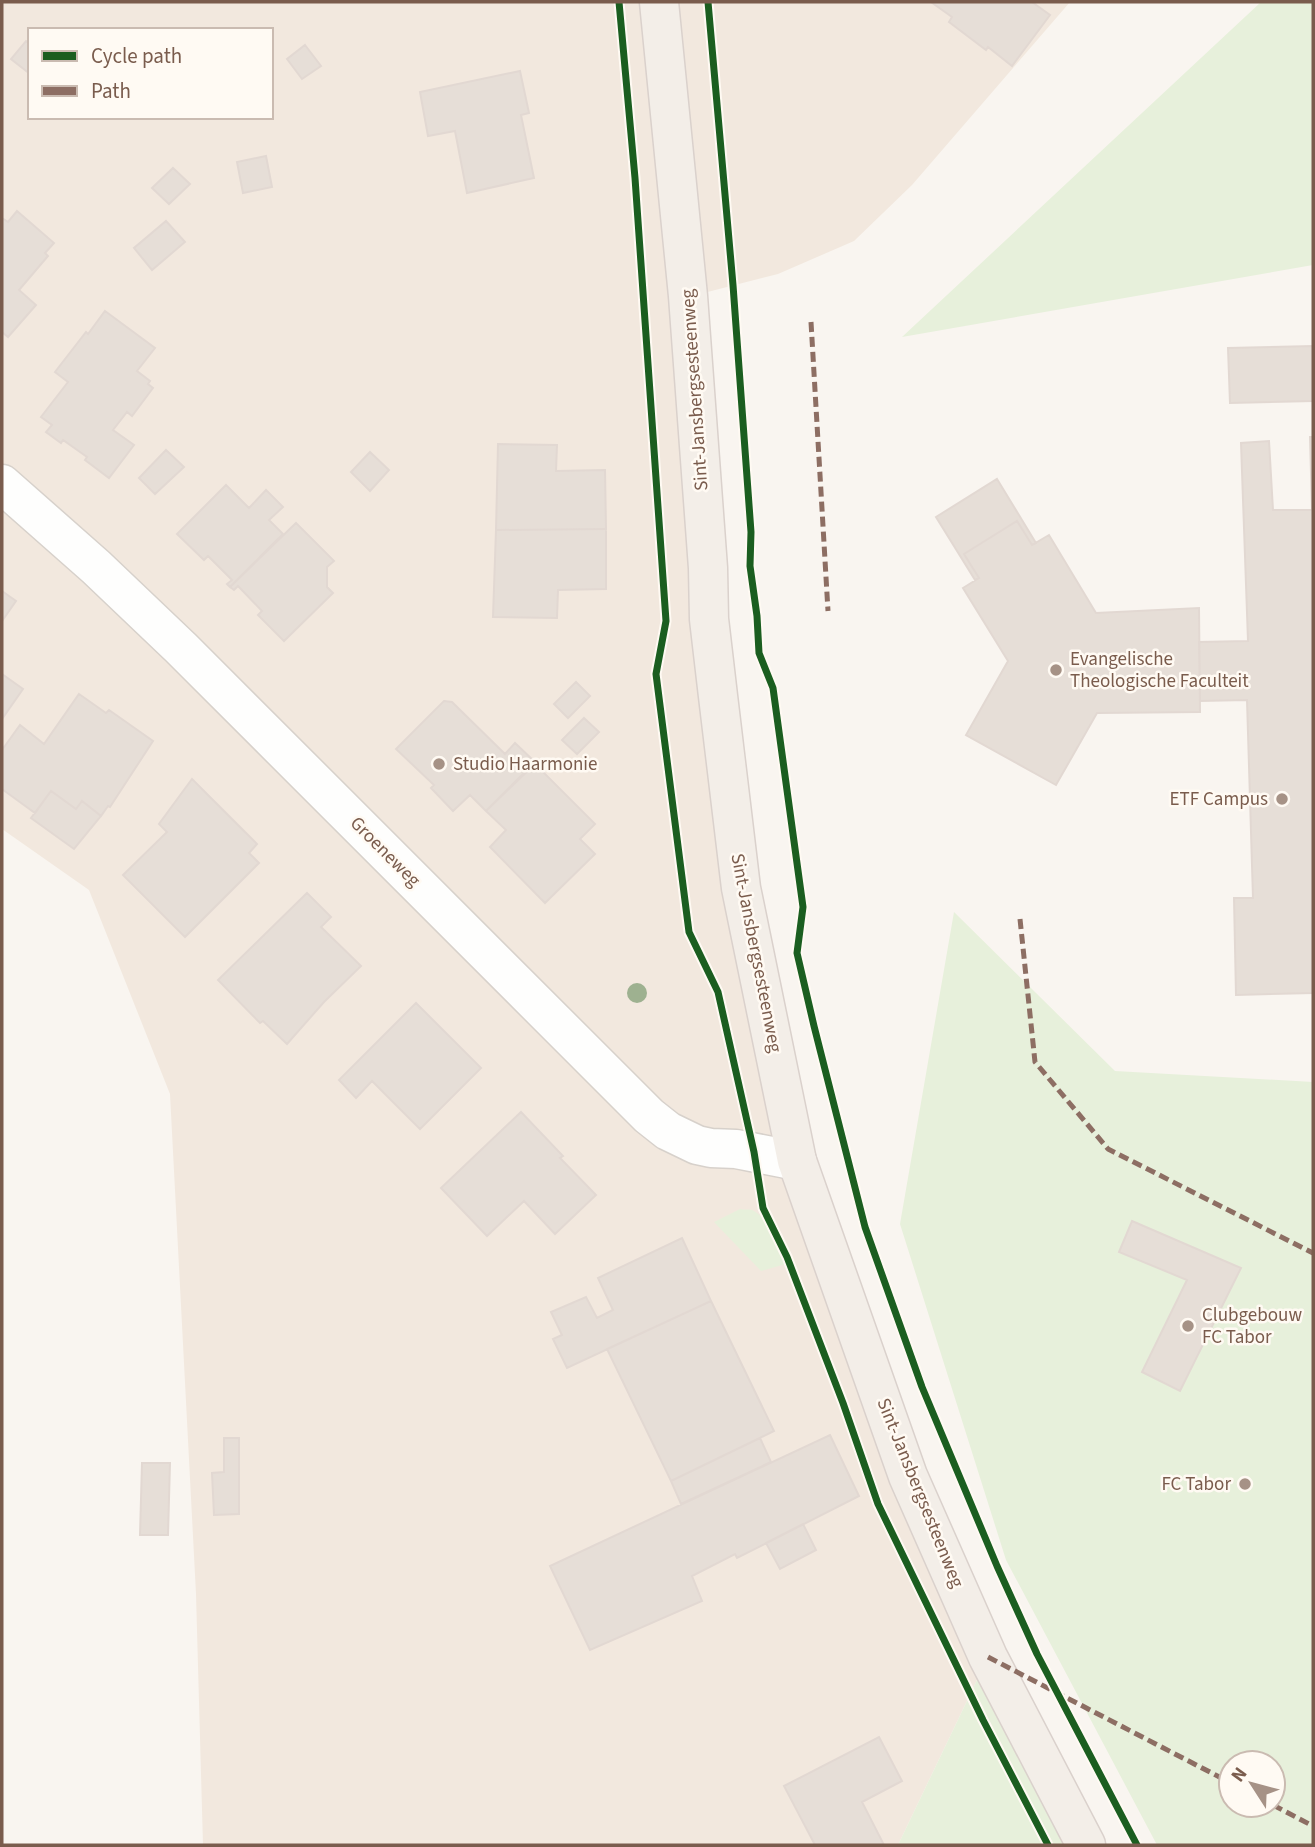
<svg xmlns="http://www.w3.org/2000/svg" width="1315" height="1847" font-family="'Source Sans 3',sans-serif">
	<rect width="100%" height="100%" fill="#f9f5f0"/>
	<path fill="#f2e8de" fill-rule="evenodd" d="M2,2h1068l-158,183 -58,56 -76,33 -90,23 20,271 89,593 191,496 -90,188h-695l-7,-251 -26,-500 -81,-204 -87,-61zM30,30h241v87h-241z"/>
	<path fill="#e7f0db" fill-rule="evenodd" d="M1261,2h52v263l-411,72z
		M954,912l161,159 198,11v763h-156l-151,-285 -106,-336zM1231,1763h42v42h-42z
		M740,1209c4,1 9,0 12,1 17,7 28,39 34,54l-25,7 -47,-49z
		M988,1657l92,188h-182z"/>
	<path fill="#e6ded7" stroke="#e2d8d2" stroke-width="2" d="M931,2h101l18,13 -38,51 -24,-19 -2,3 -37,-28 3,-5z
		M26,41l4,3v30l-19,-15z
		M305,45l16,21 -19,13 -15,-20z
		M520,71l9,42 -8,2 13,63 -67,15 -12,-62 -27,5 -8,-44z
		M266,156l6,31 -29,6 -6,-31z
		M173,168l17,16 -21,20 -17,-16z
		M17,211l37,32 -9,10 3,3 -29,34 17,15 -28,32 -6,-5v-114l6,4z
		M166,221l19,21 -33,28 -18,-22z
		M105,311l50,37 -18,23 13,10 -2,3 5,4 -21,28 -5,-4 -14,18 21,15 -25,33 -24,-18 2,-3 -24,-17 -2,3 -15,-11 6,-7 -11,-8 27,-35 -13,-10 31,-40 2,2z
		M1313,346v55l-83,2 -2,-55z
		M1310,437h3v556l-77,2 -2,-97h19l-6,-198 -47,1 -1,-59 49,-1 -7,-198 28,-2 4,69h39z
		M498,444l59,1 -1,26 49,-1 1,59 -110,1z
		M166,450l18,17 -29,27 -16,-16z
		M370,452l19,18 -19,21 -19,-19z
		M997,479l39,64 -4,2 -15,-24 -53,33 15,24 -4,2 -39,-63z
		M226,485l23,23 17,-18 17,17 -14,13 14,14 -53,53 -3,-3 5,-4 -24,-24 -4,4 -27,-26z
		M1017,521l15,24 17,-10 47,78 103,-5 1,104 -103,1 -41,72 -90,-50 42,-74 -45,-73 16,-10 -15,-24z
		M296,523l38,38 -7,6v20l6,6 -49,48 -26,-26 4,-4 -24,-25 -4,4 -4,-3z
		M606,529v60l-48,1 -1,28 -64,-1 3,-87z
		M2,591l14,10 -14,20z
		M2,674l21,15 -21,30z
		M576,682l14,14 -22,22 -14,-14z
		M79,694l27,19 3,-3 44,31 -43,66 -2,-1 -7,10 -19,-15 -6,8 -25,-18 -16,22 -33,-24v-39l18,-25 24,19z
		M444,701l8,1 53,52 10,-11 20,19 -49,49 -16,-16 -17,16 -22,-23 3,-3 -38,-36z
		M584,718l15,14 -22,22 -15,-14z
		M535,764l60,60 -15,15 15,15 -50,49 -55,-56 16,-17 -20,-19z
		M192,779l65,65 -8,9 10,10 -74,74 -62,-62 44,-43 -8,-8z
		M51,791l25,18 6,-8 19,15 -27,33 -43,-31z
		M307,893l24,24 -10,10 40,39 -37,36 -37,42 -24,-23 -3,2 -42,-43z
		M416,1003l65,65 -61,61 -48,-48 -16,17 -17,-18z
		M521,1112l42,44 -3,2 36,37 -41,39 -31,-33 -37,35 -46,-48z
		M1132,1221l109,47 -61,123 -38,-19 45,-92 -68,-28z
		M682,1238l29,63 -144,67 -14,-29 9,-4 -11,-23 35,-15 11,21 16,-8 -15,-32z
		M711,1301l63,130 -103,50 -64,-132z
		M830,1435l29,61 -122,62 -2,-4 -43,22 10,25 -112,49 -40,-84z
		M224,1438h15v76l-25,1 -2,-42 12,-1z
		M760,1438l11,24 -90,42 -10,-23z
		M142,1463h28l-2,72h-28z
		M803,1524l13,26 -36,19 -14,-26z
		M879,1737l23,44 -40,21 22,43h-69l-31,-59z"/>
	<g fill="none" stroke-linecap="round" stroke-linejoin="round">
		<g stroke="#d7d1cb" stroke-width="41">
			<path id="minor" d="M2,484l94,83 85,81 468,468 19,15 29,14 14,3 25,1 61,12"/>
		</g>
		<g stroke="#dad1cc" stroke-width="41">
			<path id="major" d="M659,2l29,294 20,272 1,51 9,77 23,192 56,273 111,315 80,181 98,188"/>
		</g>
		<use href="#minor" stroke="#fefefd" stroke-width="38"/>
		<use href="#major" stroke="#f3eee8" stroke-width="38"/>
		<path stroke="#8d6e63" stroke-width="5" stroke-dasharray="10 5" stroke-linecap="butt" d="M811,322l17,289
			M1020,919l15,143 73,87 205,104
			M988,1657l243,126
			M1273,1805l40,21"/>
		<g stroke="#fffaf3" stroke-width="11">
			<path id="cycleway" d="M619,2l16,176 31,443 -10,53 33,258 29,60 36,160 9,56 24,49 56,146 35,101 105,216 65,125
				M708,2l25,283 18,247 -1,34 7,50 2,37 14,35 30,219 -6,46 17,73 51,201 57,160 75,179 40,88 100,191"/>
		</g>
		<use href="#cycleway" stroke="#1b5e20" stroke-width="7"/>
	</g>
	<circle fill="#9eb190" cx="637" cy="993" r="10"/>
	<g fill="#a69286" stroke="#fffaf3" stroke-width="2.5">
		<circle cx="1056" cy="670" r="7"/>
		<circle cx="439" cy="764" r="7"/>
		<circle cx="1282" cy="799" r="7"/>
		<circle cx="1188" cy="1326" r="7"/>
		<circle cx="1245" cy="1484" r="7"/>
	</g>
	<g text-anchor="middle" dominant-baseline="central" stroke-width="5" stroke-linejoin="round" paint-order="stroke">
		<g font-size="19" fill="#7a5c4d" stroke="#fffaf3">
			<text transform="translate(695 390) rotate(-94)">Sint-Jansbergsesteenweg</text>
			<text transform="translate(385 852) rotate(45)">Groeneweg</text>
			<text transform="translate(756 953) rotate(79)">Sint-Jansbergsesteenweg</text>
			<text transform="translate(920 1493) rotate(68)">Sint-Jansbergsesteenweg</text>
		</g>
		<g font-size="19" fill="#7a5c4d" stroke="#fffaf3" text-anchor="start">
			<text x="1070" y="659">Evangelische<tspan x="1070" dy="22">Theologische Faculteit</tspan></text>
			<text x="453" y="764">Studio Haarmonie</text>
			<text x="1268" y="799" text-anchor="end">ETF Campus</text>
			<text x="1202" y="1315">Clubgebouw<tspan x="1202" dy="22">FC Tabor</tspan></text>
			<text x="1231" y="1484" text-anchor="end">FC Tabor</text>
		</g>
	</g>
	<rect width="1315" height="1847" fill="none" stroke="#7a5c4d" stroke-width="7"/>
	<rect x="28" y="28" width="245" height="91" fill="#fffaf3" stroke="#cabbb1" stroke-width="2"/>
	<rect x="42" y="51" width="35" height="10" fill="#1b5e20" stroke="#cabbb1" stroke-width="2"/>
	<text x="91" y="63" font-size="21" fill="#7a5c4d">Cycle path</text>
	<rect x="42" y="86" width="35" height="10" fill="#8d6e63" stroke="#cabbb1" stroke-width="2"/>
	<text x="91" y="98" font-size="21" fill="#7a5c4d">Path</text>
	<g transform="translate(1252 1784) rotate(306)"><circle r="33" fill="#fffaf3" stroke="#cabbb1" stroke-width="2"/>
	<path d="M0-5L12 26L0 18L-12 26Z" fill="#a69286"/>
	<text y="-10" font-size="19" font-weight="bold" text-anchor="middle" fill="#7a5c4d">N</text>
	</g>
</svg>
